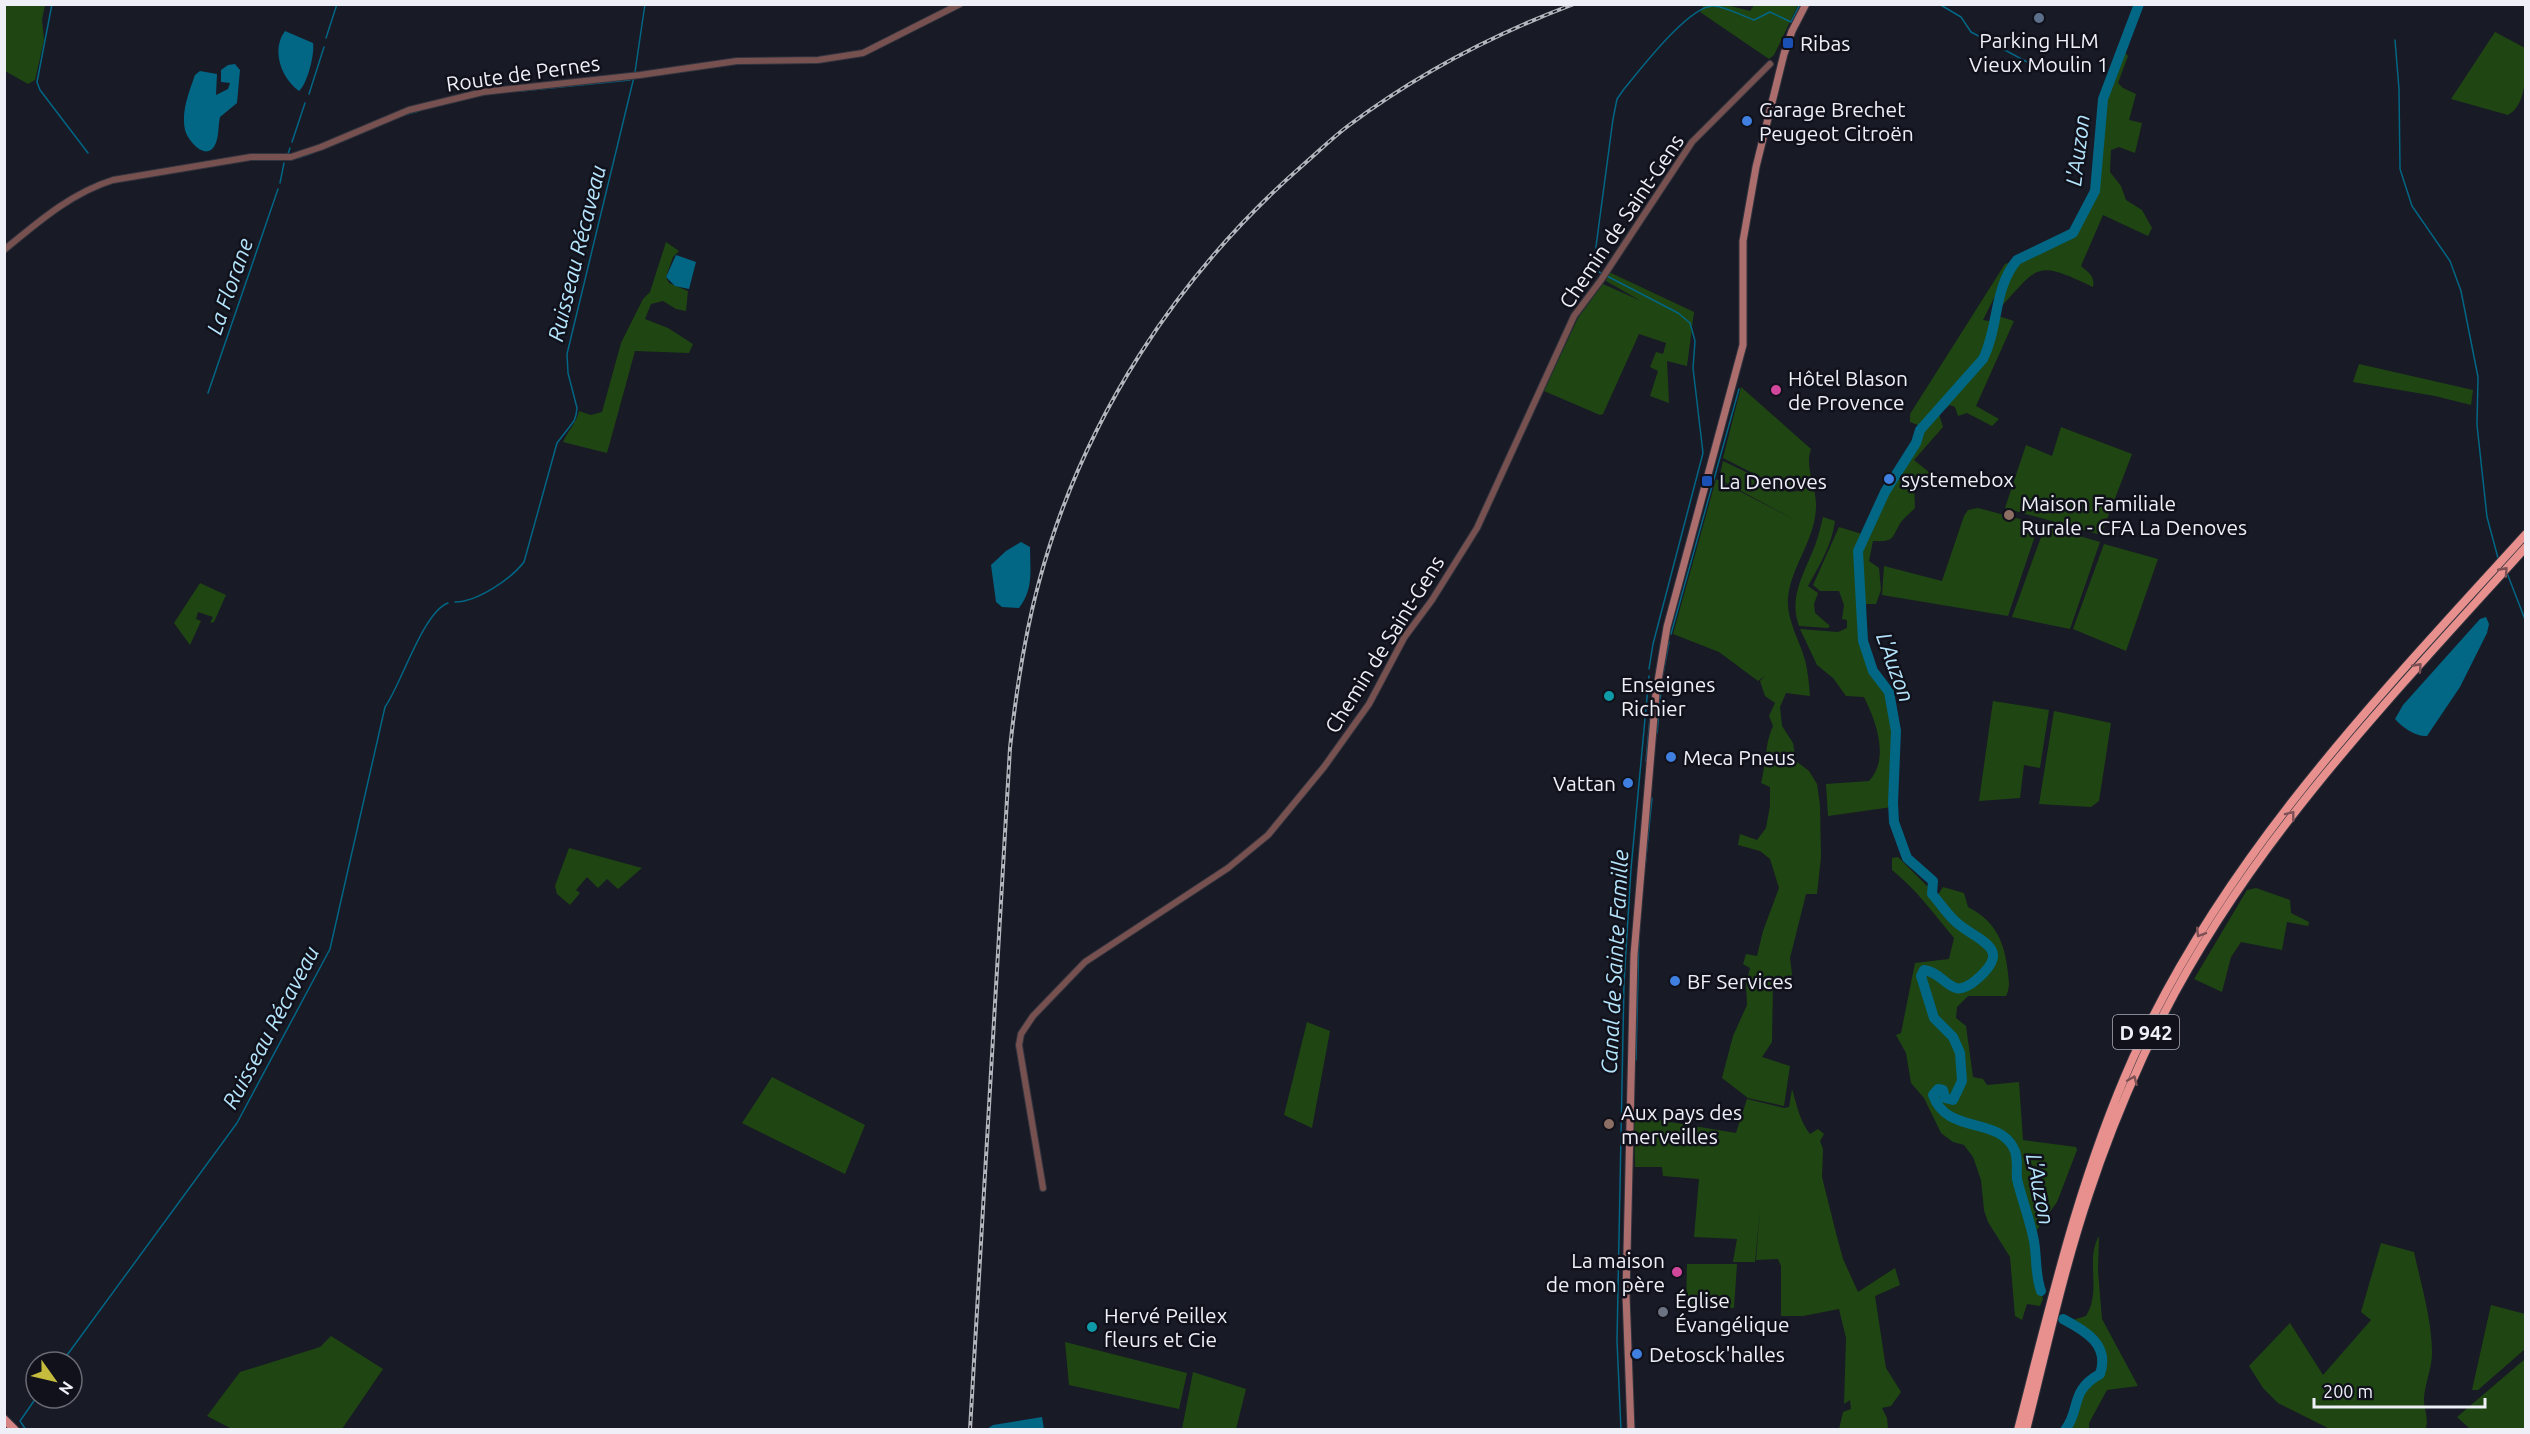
<svg xmlns="http://www.w3.org/2000/svg" width="2530" height="1434" font-family="Ubuntu,sans-serif">
	<rect width="100%" height="100%" fill="#181a25"/>
	<path fill="#1f4612" d="M5,4l40,1 -3,15 2,20 -9,40 -7,4 -23,-13z
		M1704,5h23l23,6 4,-6h44l-24,50 -5,4 -69,-47z
		M2495,32l30,16c1,19 3,57 -17,67l-57,-16z
		M2122,48l6,8 -10,27 5,5 13,6 -7,26 13,3 -7,30 -16,-6 -8,3 -1,22 11,14 5,14 16,10 10,18 -4,8 -45,-21 -22,51c8,7 14,10 12,21 -59,-28 -54,-21 -95,23v6l16,5 -38,85 23,13 -7,7 -25,-13 -9,3 -3,-9 -5,-2 -11,9 4,13 -29,33 16,13 -16,12 1,23c-4,4 -10,9 -14,14 -10,16 -5,20 -28,19l-4,20 10,7 2,22 -5,14h-18l2,38 11,30 15,20 7,39 -1,76 -64,9 -2,-32 43,-3c21,-22 7,-60 -5,-84l-18,-1 -13,-18 -16,-13 -17,-36 38,3 9,-4v-8l-5,-1 2,-14 -5,-14h-19l-7,-6 26,-58 23,7 19,-39 34,-50v-9l5,-7 -2,-4 -8,-3v-8l95,-150 7,-2 -29,58 12,2 5,-32 13,-24 4,-5 58,-28 21,-40 8,-94z
		M666,242l13,9 -6,6 -7,20 3,6 19,8 -2,20 -10,-2 -13,-8 -12,3 -6,15 23,9 25,16 -4,9 -54,-2 -28,102 -44,-11c5,-12 13,-18 16,-31l12,4 11,-3 19,-69 22,-44 7,-7z
		M1609,272l85,40 -7,54 -20,-5 2,42 -19,-7 8,-25 -8,-4 6,-15 7,2 3,-11 -27,-9 -36,80 -3,1 -56,-24 34,-73 25,-34 38,17 -35,-20z
		M2359,364l114,26 -2,15 -36,-9 -82,-14z
		M1741,387l70,62c-7,19 6,38 5,58 -1,34 -25,59 -28,91 -2,21 12,43 17,62 3,12 4,24 5,36l-24,-3 -6,14 2,19 11,17 3,18 13,10 8,13 3,21 1,52 -4,37h-11l-16,64 2,16 -5,13 -14,-5 -1,60 -10,15 28,9 -6,40 -36,-8 -26,-20 11,-42 14,-31 -1,-22 4,-15 -7,-4 3,-10 11,2 6,-25 16,-43 -9,-29 -10,-8 -22,-6 2,-11 17,6 9,-12 4,-22v-19l-9,-4c5,-19 4,-40 12,-57l-4,-10 6,-13 -10,-7 -5,-15 5,-5 -7,5 -39,-29 -46,-18 43,-155 79,41 -76,-41 4,-18 65,31 11,-1 10,-6 -21,6 -65,-33z
		M2061,427l71,27 -31,81 -96,-27 21,-63 26,11z
		M1978,508l61,16 -31,92 -126,-21 2,-29 58,15 22,-65 4,-6z
		M1823,517l12,4c-3,24 -16,45 -27,65l10,7 -4,11 1,9 15,13 -2,2 -29,-2c-10,-27 3,-49 13,-73 5,-11 8,-24 11,-36z
		M2045,526l55,16 -30,87 -58,-12z
		M2104,544l54,15 -32,92 -53,-22z
		M200,583l26,12 -12,27 -4,1 3,-6 -15,-5 -2,7 5,2 -11,24 -16,-22z
		M1993,701l56,9 -9,58 -16,-3 -4,33 -41,3z
		M2054,711l57,12 -12,78 -8,6 -52,-3z
		M569,848l73,20 -24,21 -11,-10 -9,9 -11,-11 -11,13 4,3 -10,12 -13,-11 -2,-8z
		M1898,857l39,39 6,-9 21,6 4,14c28,14 37,36 40,66 1,9 2,15 -2,23h-38l-11,11 -1,11 10,8 7,51 10,2 4,6 32,-3 4,58 53,7 1,3 -20,52 -28,39 14,58 -3,7 -13,-2 -5,16 -7,-4 -5,-59 -22,-35 -4,-12 -3,-30 -8,-23 -9,-12 -11,-3 -12,-9 -17,-35 -13,-15 -5,-30 -10,-18 5,-2 14,-70 34,-4 5,-21c-20,-24 -38,-49 -62,-68v-12z
		M2256,888l34,12 1,13 18,9 -1,4 -21,-4 -5,28 -41,-8 -10,15 -9,35 -28,-13 53,-89z
		M1307,1022l23,9 -18,97 -28,-13z
		M772,1077l93,48 -20,49 -103,-51z
		M1792,1089c5,16 7,31 18,45l8,-5 6,5 -4,7 3,8 -1,28 14,56 7,26 15,33 37,-24 5,17 -25,11 11,72 15,24 -10,14 -9,2 5,10 1,11h-49l4,-17 8,-3 -1,-9 -6,4 2,-66 -7,-29 -36,7h-22v-50l-3,-7 -22,1 4,-50 -5,52h-22l4,-23 -43,-2 5,-58 -36,-3 -1,-9h-27l-1,-51 102,17 11,-34 37,9 5,-1z
		M2099,1236l-1,35 4,48 36,67 -31,4 -18,33v6h-18l10,-33 21,-21 3,-9 -3,-20 -5,-10 -24,-16 13,-4c16,-25 -1,-56 13,-80z
		M2381,1243l33,9c7,33 18,67 18,101 0,15 -7,30 -8,45 -1,11 6,20 1,32l-95,-1 -52,-26 -15,-15 -14,-22 41,-43 33,52 48,-55 -10,-8z
		M1687,1264h50l-3,44 -48,2z
		M2491,1305l34,9v35l-47,41h-6z
		M331,1336l52,33 -41,60h-110l-25,-13 33,-44 80,-25z
		M1065,1342l122,31 -8,36 -110,-24z
		M2525,1359l-1,70h-54l-13,-12z
		M1193,1372l53,17 -10,40h-54z"/>
	<path fill="#026685" d="M285,31l28,12c2,11 -6,42 -14,48 -18,-13 -28,-41 -14,-60z
		M235,64l5,6 -3,33 -17,14c-2,9 -1,20 -5,28 -9,17 -27,-4 -30,-15 -4,-18 4,-38 10,-55l5,-4 17,3 -1,21 12,-6 2,-6 -9,-1v-12l7,-5z
		M676,255l20,7 -7,27 -14,-3 -9,-9z
		M1021,542l9,5c0,22 4,42 -11,61l-17,-1 -6,-5 -5,-37 15,-14z
		M2486,617l3,7 -2,9 -27,54 -33,49c-11,1 -25,-9 -32,-17l8,-14 77,-86z
		M1042,1417l2,12h-57l6,-4z"/>
	<g fill="none" stroke-linecap="round" stroke-linejoin="round">
		<path stroke="#026685" stroke-width="1.5" d="M52,4l-15,78 3,8 48,63
			M1939,4l22,13 10,15 73,39
			M326,38l11,-34
			M2395,40l4,49 1,80 12,37 38,55 11,30 17,86 -1,48 10,92 11,41
			M635,72l10,-68
			M521,91l109,-11
			M309,94l15,-47
			M404,115l15,-4
			M292,142l13,-39
			M288,154l2,-6
			M298,158l15,-5
			M280,183l4,-20
			M1603,274l-10,-5 20,-150 4,-20 7,-10c15,-18 66,-85 90,-83 13,1 28,10 40,14l16,-8 21,10 9,-18
			M1607,276l71,37 12,10 5,18 -2,27 10,85 -50,191 -4,25
			M208,393l70,-204
			M2507,573l19,49
			M455,602c22,0 56,-23 69,-40l33,-119 17,-22 2,-6 1,-7 -9,-35 -1,-19 67,-277
			M1671,634l68,-245
			M1663,674l6,-32
			M1657,733l5,-53
			M1646,761l5,-54
			M1645,867l7,-69
			M1636,1060l3,-128
			M62,1362l175,-239 93,-174 55,-242c16,-22 38,-95 63,-104
			M26,1430l-6,-9 16,-23
			M1621,1430l-4,-89 7,-358 7,-114 18,-193"/>
		<path stroke="#026685" stroke-width="10" d="M2041,1291c-6,-16 -4,-33 -7,-50 -4,-21 -12,-41 -17,-62 -1,-10 2,-23 -4,-32 -16,-30 -67,-13 -80,-52l5,-6 5,1 2,8 8,2 9,-19 -2,-28 -7,-16 -19,-19 -13,-42 3,-6c15,2 20,14 32,18 6,2 16,-4 20,-8 39,-33 2,-38 -20,-58 -9,-8 -16,-19 -24,-28l1,-13 -26,-23 -13,-36 -1,-19 3,-72 -7,-39 -16,-21 -10,-30 -5,-90 27,-59 31,-49 4,-13 63,-71c16,-32 10,-70 34,-99l56,-27 22,-42 8,-92 36,-95
			M2063,1319c23,12 47,26 37,55 -31,17 -19,36 -35,56"/>
		<g stroke="#32343e" stroke-width="8">
			<path id="tertiary" d="M4,250c34,-28 67,-57 109,-70l138,-23h40l30,-10 88,-37 74,-18 157,-17 97,-14 81,-1 45,-7 97,-49
				M1043,1188l-24,-143 2,-11 12,-18 52,-54 143,-94 40,-33 56,-68 45,-63 35,-66 28,-38 45,-72 97,-212 27,-36 91,-138 78,-78"/>
		</g>
		<g stroke="#32343e" stroke-width="9">
			<path id="secondary" d="M1631,1430l-5,-135 8,-340 22,-262 11,-66 76,-282v-104l13,-74 28,-113 8,-23 14,-27"/>
		</g>
		<g stroke="#32343e" stroke-width="10">
			<path id="primary" d="M4,1419l11,11"/>
		</g>
		<g stroke="#32343e" stroke-width="10">
			<path id="trunk" d="M2018,1430c33,-128 61,-251 115,-372 92,-203 245,-361 393,-524
				M2026,1430c20,-79 37,-159 63,-236 15,-46 33,-91 53,-135 89,-198 240,-352 384,-512"/>
		</g>
		<use href="#tertiary" stroke="#775050" stroke-width="6"/>
		<use href="#secondary" stroke="#ab6e6d" stroke-width="7"/>
		<use href="#primary" stroke="#d48584" stroke-width="8"/>
		<use href="#trunk" stroke="#e7908e" stroke-width="8"/>
		<g stroke="#b3b5bd" stroke-width="4">
			<path id="rail" d="M970,1430l40,-682c6,-56 14,-111 29,-166 43,-161 138,-307 264,-417 15,-13 29,-27 45,-39 68,-51 146,-92 226,-122"/>
		</g>
		<use href="#rail" stroke="#10111b" stroke-width="1.5" stroke-dasharray="4.5" stroke-linecap="butt"/>
	</g>
	<defs><path id="oneway-chevron" d="M-2-3.5L2.5 0L-2 3.5" fill="none" stroke-width="1.6" stroke-linecap="round" stroke-linejoin="round" transform="scale(1.5)"/></defs>
	<g stroke="#7c5054">
		<use href="#oneway-chevron" transform="translate(2504 571) rotate(-48)"/>
		<use href="#oneway-chevron" transform="translate(2418 667) rotate(-48)"/>
		<use href="#oneway-chevron" transform="translate(2291 815) rotate(-52)"/>
		<use href="#oneway-chevron" transform="translate(2200 933) rotate(122)"/>
		<use href="#oneway-chevron" transform="translate(2133 1080) rotate(-67)"/>
	</g>
	<circle fill="#5c6f8a" stroke="#10111b" stroke-width="2" cx="2039" cy="18" r="6"/>
	<g fill="#1a4fb4" stroke="#10111b" stroke-width="2">
		<rect x="1782" y="37" width="12" height="12" rx="3"/>
		<rect x="1701" y="475" width="12" height="12" rx="3"/>
	</g>
	<g fill="#3f7fe0" stroke="#10111b" stroke-width="2">
		<circle cx="1747" cy="121" r="6"/>
		<circle cx="1889" cy="479" r="6"/>
		<circle cx="1671" cy="757" r="6"/>
		<circle cx="1628" cy="783" r="6"/>
		<circle cx="1675" cy="981" r="6"/>
		<circle cx="1637" cy="1354" r="6"/>
	</g>
	<g fill="#d1479c" stroke="#10111b" stroke-width="2">
		<circle cx="1776" cy="390" r="6"/>
		<circle cx="1677" cy="1272" r="6"/>
	</g>
	<g fill="#8d6e63" stroke="#10111b" stroke-width="2">
		<circle cx="2009" cy="515" r="6"/>
		<circle cx="1609" cy="1124" r="6"/>
	</g>
	<g fill="#0f9aa8" stroke="#10111b" stroke-width="2">
		<circle cx="1609" cy="696" r="6"/>
		<circle cx="1092" cy="1327" r="6"/>
	</g>
	<circle fill="#6b7280" stroke="#10111b" stroke-width="2" cx="1663" cy="1312" r="6"/>
	<g text-anchor="middle" dominant-baseline="central" stroke-width="5" stroke-linejoin="round" paint-order="stroke">
		<rect fill="#10111b" stroke="#abacb5" stroke-width="1.5" x="2113" y="1015" width="66" height="34" rx="4.5"/>
		<g font-size="20" font-weight="bold" fill="#eeeff7">
			<text x="2146" y="1032">D 942</text>
		</g>
		<g font-size="21" fill="#eeeff7" stroke="#10111b" text-anchor="start">
			<text x="2039" y="40" text-anchor="middle">Parking HLM<tspan x="2039" dy="24">Vieux Moulin 1</tspan></text>
			<text x="1800" y="43">Ribas</text>
			<text x="1759" y="109">Garage Brechet<tspan x="1759" dy="24">Peugeot Citroën</tspan></text>
			<text x="1788" y="378">Hôtel Blason<tspan x="1788" dy="24">de Provence</tspan></text>
			<text x="1901" y="479">systemebox</text>
			<text x="1719" y="481">La Denoves</text>
			<text x="2021" y="503">Maison Familiale<tspan x="2021" dy="24">Rurale - CFA La Denoves</tspan></text>
			<text x="1621" y="684">Enseignes<tspan x="1621" dy="24">Richier</tspan></text>
			<text x="1683" y="757">Meca Pneus</text>
			<text x="1616" y="783" text-anchor="end">Vattan</text>
			<text x="1687" y="981">BF Services</text>
			<text x="1621" y="1112">Aux pays des<tspan x="1621" dy="24">merveilles</tspan></text>
			<text x="1665" y="1260" text-anchor="end">La maison<tspan x="1665" dy="24">de mon père</tspan></text>
			<text x="1675" y="1300">Église<tspan x="1675" dy="24">Évangélique</tspan></text>
			<text x="1104" y="1315">Hervé Peillex<tspan x="1104" dy="24">fleurs et Cie</tspan></text>
			<text x="1649" y="1354">Detosck'halles</text>
		</g>
		<g font-size="21" fill="#eeeff7" stroke="#10111b">
			<text transform="translate(523 73) rotate(-8)">Route de Pernes</text>
			<text transform="translate(1621 221) rotate(-56)">Chemin de Saint-Gens</text>
			<text transform="translate(1384 644) rotate(-58)">Chemin de Saint-Gens</text>
		</g>
		<g font-size="22" font-style="italic" fill="#b5e5fc" stroke="#10111b">
			<text transform="translate(2077 150) rotate(-83)">L'Auzon</text>
			<text transform="translate(576 253) rotate(-76)">Ruisseau Récaveau</text>
			<text transform="translate(229 286) rotate(-71)">La Florane</text>
			<text transform="translate(1896 667) rotate(70)">L'Auzon</text>
			<text transform="translate(1614 962) rotate(-87)">Canal de Sainte Famille</text>
			<text transform="translate(270 1027) rotate(-62)">Ruisseau Récaveau</text>
			<text transform="translate(2041 1189) rotate(79)">L'Auzon</text>
		</g>
	</g>
	<rect width="2530" height="1434" fill="none" stroke="#eeeff7" stroke-width="12"/>
	<g transform="translate(54 1380) rotate(124)"><circle r="28" fill="#10111b" stroke="#696a73" stroke-width="1.5"/>
	<path d="M0-4.5L10 22L0 15L-10 22Z" fill="#c5bc3d"/>
	<text y="-9" font-size="16" font-weight="bold" text-anchor="middle" fill="#eeeff7">N</text>
	</g>
	<path d="M2314 1398v9h171v-9" fill="none" stroke="#eeeff7" stroke-width="3"/>
	<text x="2323" y="1398" font-size="18" fill="#eeeff7" stroke="#10111b" stroke-width="4.5" paint-order="stroke">200 m</text>
</svg>
